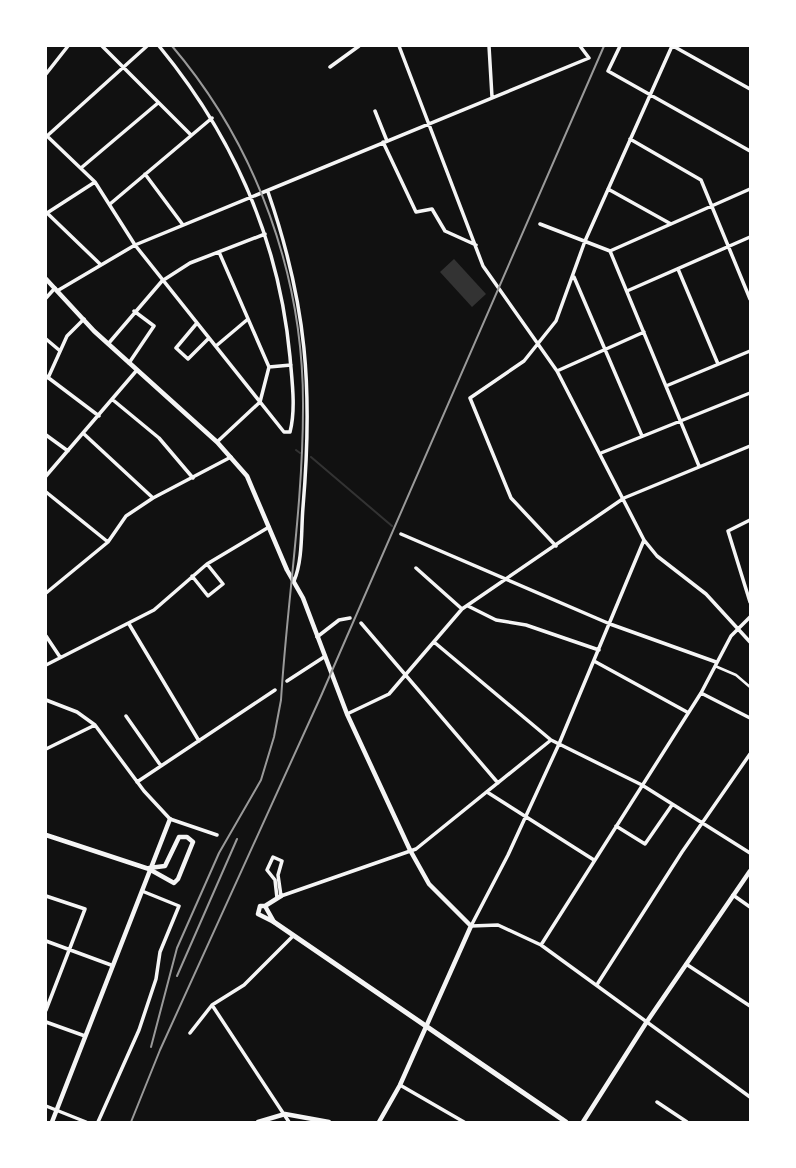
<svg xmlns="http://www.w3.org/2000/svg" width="796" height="1168" font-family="'PT Sans Narrow',sans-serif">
	<rect width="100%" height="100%" fill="#111"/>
	<path fill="#333" d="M454,259l32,35 -14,13 -32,-35z"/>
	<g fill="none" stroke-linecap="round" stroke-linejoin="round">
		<path stroke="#333" stroke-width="2" d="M296,450l4,3
			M311,457l81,69"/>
		<path stroke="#f5f5f5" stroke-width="2.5" d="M715,666l21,9 14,12"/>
		<path stroke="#f5f5f5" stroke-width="3.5" d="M102,46l89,89
			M399,46l84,220 74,105 87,169 13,16 49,38 44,48
			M489,46l3,51
			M620,46l-12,25 142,80
			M673,46l77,43
			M330,67l29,-21
			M46,74l22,-28
			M375,111l12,30
			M46,135l49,47 40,63 149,187h6c6,-23 2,-51 0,-75 -11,-117 -57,-221 -131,-311
			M47,136l100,-90
			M630,139l71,41 49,119
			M383,142l33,70 16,-3 13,22 31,14
			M81,168l77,-65
			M145,174l38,51
			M608,189l63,35
			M268,192c39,113 45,197 35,315 -2,23 0,53 -9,74
			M110,204l102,-86
			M46,212l54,52
			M47,213l48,-31
			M540,224l70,27 140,-62
			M610,251l89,215
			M678,269l40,95
			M574,277l68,159
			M57,291l78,-46 454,-187 -9,-12
			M627,291l123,-54
			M46,298l9,-10
			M197,323l-21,25 12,11 21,-21
			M46,339l13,11
			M108,344l54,-63 28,-18 75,-29
			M216,346l32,-27
			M129,363l25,-37 -20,-15
			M269,367l22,-2
			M557,371l87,-39
			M46,376l53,40
			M48,378l19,-42 17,-17
			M666,386l84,-35
			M113,400l46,38 34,40
			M84,434l69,64
			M46,435l22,16
			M217,442l43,-40 9,-35 -50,-115
			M601,453l149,-60
			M46,476l91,-106
			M46,492l62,50
			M750,520l-22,11 22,71
			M401,534l209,90 106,38
			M644,540l-85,204 -51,111 -37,71 27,-1 43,20 209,152
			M556,546l-45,-48 -41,-100 54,-37 32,-40 29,-80 87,-195
			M416,568l46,41
			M192,576l16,20 15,-12 -16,-20
			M46,593l62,-51 18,-26 27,-18 78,-41
			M468,606l28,14 30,5 73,25
			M361,623l137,160
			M129,624l70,117
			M46,636l14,21
			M317,637l22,-17 11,-2
			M434,642l117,98 91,45 108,68
			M594,661l93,51
			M46,665l108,-55 53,-46 62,-37
			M287,681l37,-24
			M701,693l49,25
			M46,700l31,12 18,13 49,66 26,28 47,16
			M347,714l42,-20 73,-85 162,-111 126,-52
			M126,716l35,50
			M46,749l49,-24
			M137,782l138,-92
			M487,792l107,68
			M616,826l29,18 27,-39
			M733,895l17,12
			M46,896l39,13 -39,101
			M277,898l-2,-18 -8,-10 6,-13 9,4 -4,14 3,21 135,-47 135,-109
			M46,941l65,24
			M541,945l160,-252 30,-57 19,-19
			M686,964l64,42
			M598,983l84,-131 68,-98
			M212,1005l77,117
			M46,1022l39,14
			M190,1033l22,-28 32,-20 49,-49
			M400,1085l64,37
			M657,1102l30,20
			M46,1106l40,16
			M98,1122l41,-92 17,-51 4,-27 19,-46 -37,-15"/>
		<path stroke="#f5f5f5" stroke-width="4.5" d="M46,279l48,52 123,111 30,34 40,94 16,28 44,116 63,136 19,34 42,42 -71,159 -21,37
			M46,835l103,34 25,14 4,-4 15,-37 -6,-5h-8l-14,29 -16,2
			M260,906h5l9,16 -16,-8z
			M265,906l16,-10
			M52,1122l118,-303
			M258,1122l27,-8 44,8
			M583,1122l63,-99 104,-152"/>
		<path stroke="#f5f5f5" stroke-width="5" d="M274,922l292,200"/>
		<path stroke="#9a9a9a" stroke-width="2" d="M177,976l60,-137
			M151,1047l26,-99 42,-95 42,-73 13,-43 7,-37c6,-97 22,-195 22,-292 1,-131 -46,-262 -131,-362
			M131,1122l29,-72 161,-354 283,-650"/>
	</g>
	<rect width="796" height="1168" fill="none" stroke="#ffffff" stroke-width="94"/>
</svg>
